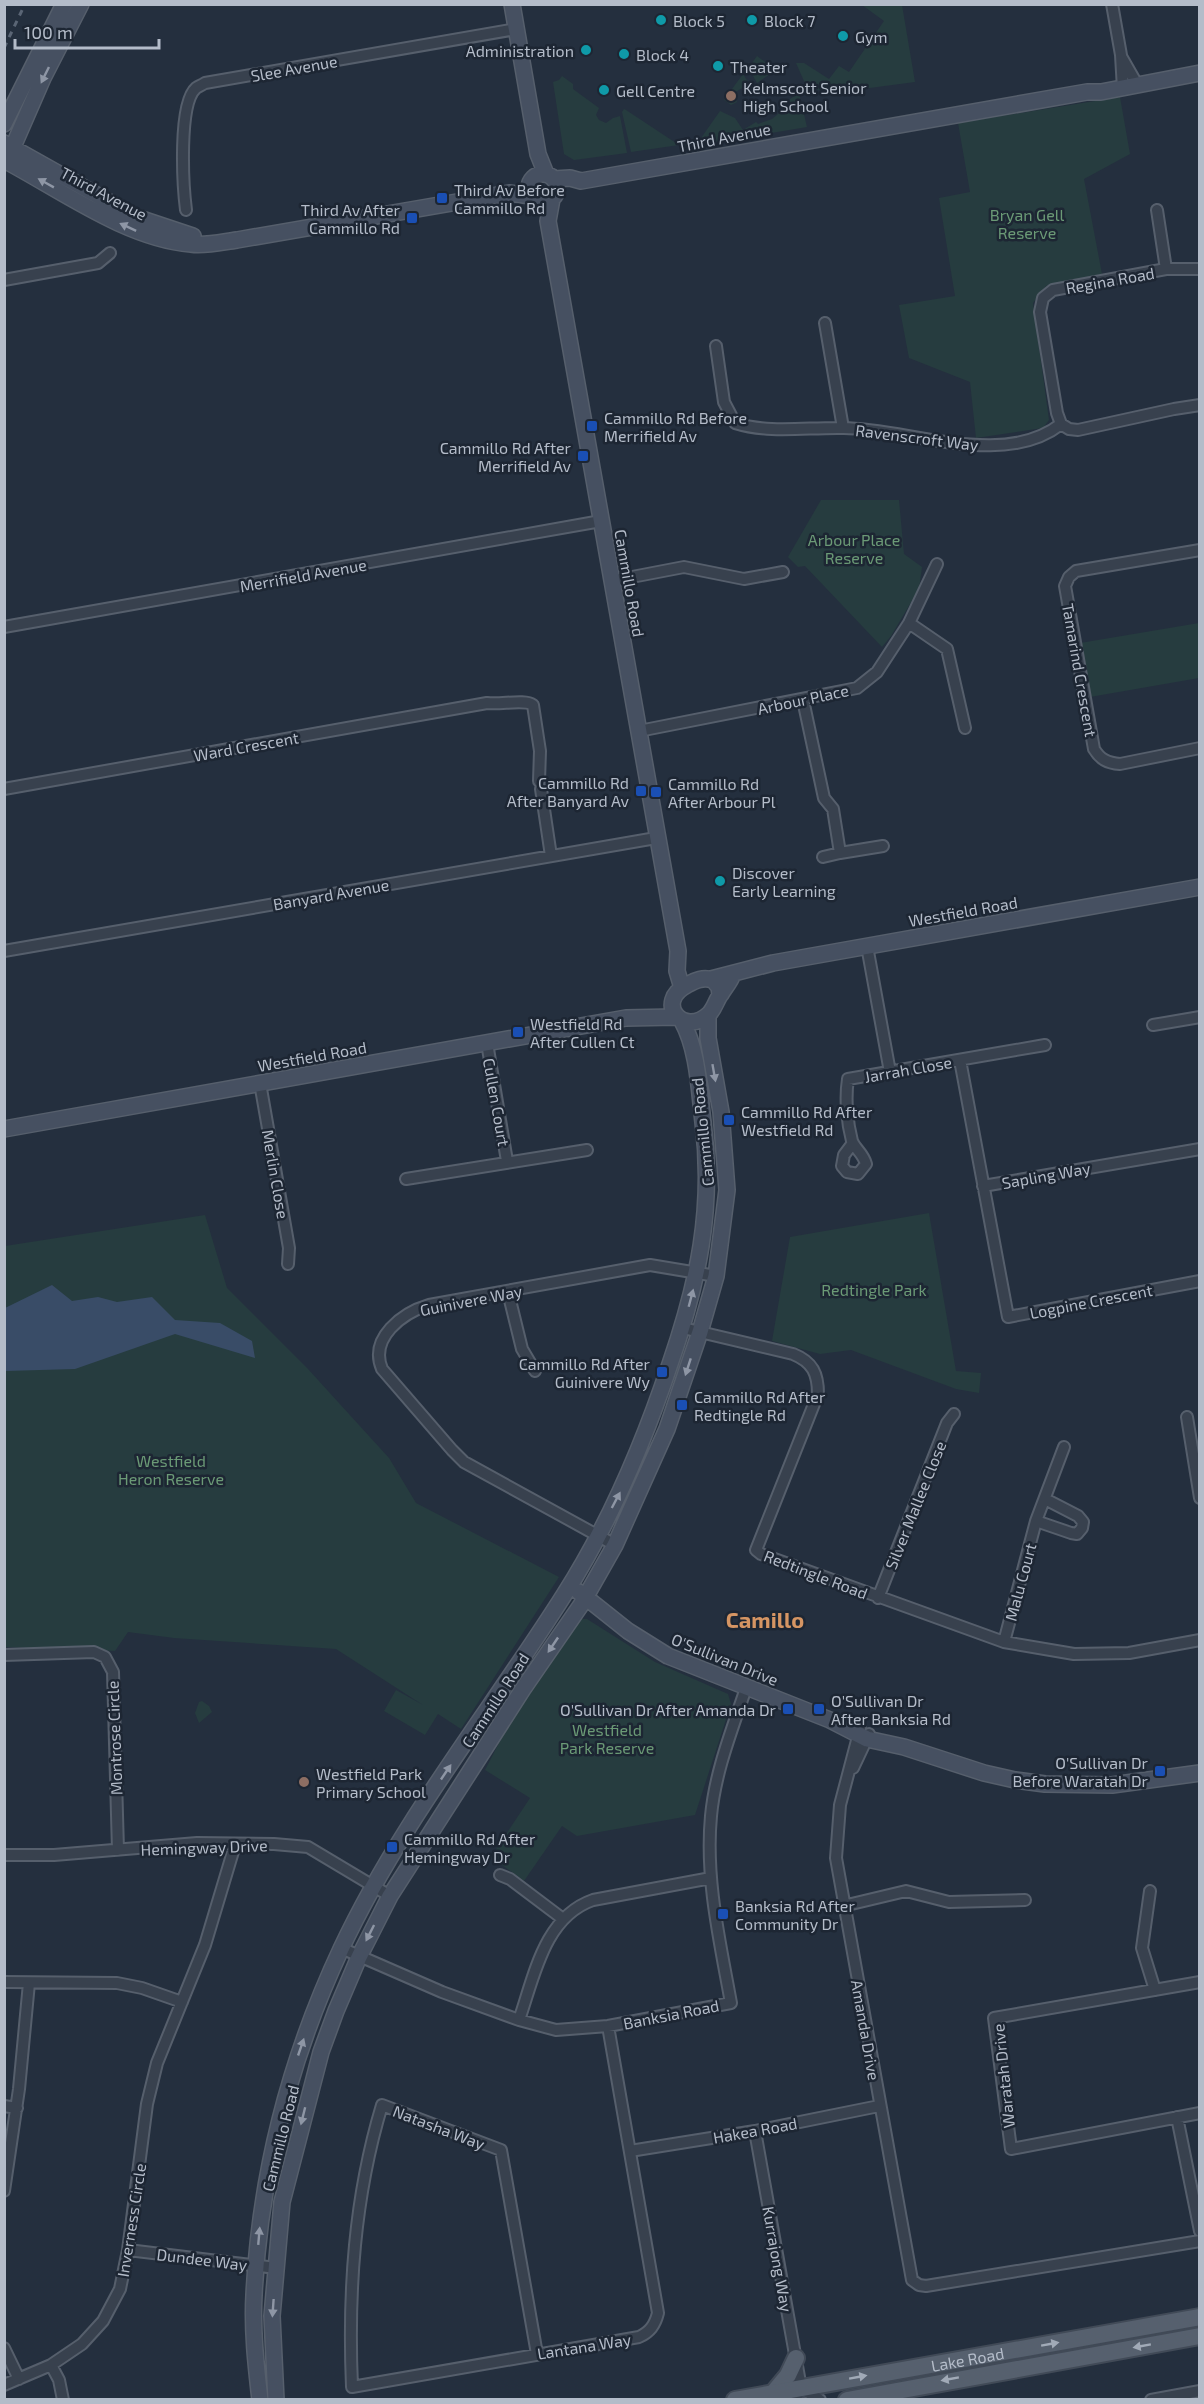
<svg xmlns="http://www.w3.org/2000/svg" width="1204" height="2404" font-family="'Exo 2',sans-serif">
	<rect width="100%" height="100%" fill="#242f3e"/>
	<path fill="#263c3f" d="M862,5h40l13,77 -53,7 -54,1 -12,-27h8l25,16 10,-13 10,6 35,-51z
		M757,56l19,14 -19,13 -5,-9 4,-7 -4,-4z
		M743,74l9,14 -2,1 -3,-4 -13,8 3,9 -6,3 -7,-5z
		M562,76l11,8v5l26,19 -3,7 3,5 7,3 7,-5 7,-2 7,37 -53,7 -10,-6 -11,-72 6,-2z
		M799,93l8,34 -103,17 -3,-6 19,-27 15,7 8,12 13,-8 2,2 14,-5 17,-14 1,-6z
		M1120,97l10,57 -46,25 18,95 -56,12 -13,17 16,117 -6,8 -67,10 -6,-56 -61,-24 -10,-53 56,-9 -16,-98 31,-6 -12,-69z
		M624,109l2,1 53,35 -48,7 -9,-40z
		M821,500h78l5,54 18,13 -3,22 -28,47 -9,11 -77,-81 -7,1 -10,-10z
		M1199,623v55l-109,19 -10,-54z
		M929,1213l27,158 25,2 -2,20 -23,-4 -105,-39 -31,4 -48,-13 18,-104z
		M205,1215l22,73 81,81 81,89 27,45 143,74 -98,152 -23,-15 -13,21 -41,-24 12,-21 27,15 -87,-56 -162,-11 -46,-6 -13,19 -110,-4v-401z
		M579,1619h8l68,43 73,32 3,10 -36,111 -118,21 -15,-10 -38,55 -33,-24 39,-59 -45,-28 27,-52z
		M202,1701l7,5 3,6 -13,11 -4,-10 4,-11z"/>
	<path fill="#394c67" d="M52,1285l20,16 26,-4 19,5 35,-5 23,23 45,3 32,18 3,17 -80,-24 -100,35 -70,2v-63z"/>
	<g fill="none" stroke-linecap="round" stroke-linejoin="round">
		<g stroke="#565f6c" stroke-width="14">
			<path id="street" d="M1112,4l9,51 2,34
				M1122,58l12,21 1,7
				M186,210c-3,-24 -8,-106 10,-122 3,-2 6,-3 9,-5l311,-54
				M1157,210l9,59
				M4,280l94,-17 12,-10
				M825,323l18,105
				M716,346l8,56 11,21c35,11 72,4 109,5 65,1 160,41 217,-4l8,5 9,1 96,-21 26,-4
				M1061,424l-4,-11 -17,-101 3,-14 10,-8 113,-21h34
				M1200,550l-124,21 -7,6 -4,9 29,163c6,10 13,14 26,15l80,-16
				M611,581l73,-14 60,12 39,-7
				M909,623l38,26 18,79
				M4,627l597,-106
				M803,700l21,98 9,11 7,44 43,-7
				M639,731l218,-43 20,-16 32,-49 28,-59
				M4,789l483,-86c13,2 38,-4 46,2l7,46 -1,30
				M541,789l10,67
				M823,857l17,-4
				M867,946l23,126
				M4,951l652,-113
				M1153,1025l47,-8
				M487,1043l20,118
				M960,1060l48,257 192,-36
				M260,1083l29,165 -1,16
				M853,1143l-9,12 -2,11 5,6 11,2 8,-10c-3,-11 -11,-15 -14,-23 -5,-19 -7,-43 -4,-62l197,-34
				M406,1179l181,-29
				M983,1186l217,-37
				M508,1292l14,57 13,22
				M683,1328l110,26c20,8 25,20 25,40l-62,156 5,4 243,88 70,12 55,-1 71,-13
				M1187,1417l13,81
				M1036,1521l35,12 6,1 5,-6 1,-6 -5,-6 -33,-17
				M615,1545l-151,-83 -12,-12 -70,-81c-13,-31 20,-56 47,-64l221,-40 66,11
				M878,1598l69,-175 7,-9
				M1004,1642l32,-121 28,-74
				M4,1655l90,-3 11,5 8,15 5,178
				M860,1729l-20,76 -4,53 76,422 7,5 7,1 274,-45
				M853,1768l16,-34
				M4,1855h50l143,-12 77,1 34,3 82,49
				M500,1875l10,4 53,40
				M1150,1891l-8,57 13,42
				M843,1906l63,-15 43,11 76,-2
				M341,1948l101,44 77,28 37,10 52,-4 123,-23c-11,-61 -26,-124 -20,-187 4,-44 21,-86 35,-128
				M4,1982l113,1 25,5 40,14
				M1200,1982l-206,36 17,131 189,-36
				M519,2020c15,-43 25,-103 74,-120l118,-22
				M4,2106l13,2
				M1177,2117l23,114
				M755,2131l46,257 -6,12
				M630,2151l125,-20 124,-25
				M4,2191l15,-102 10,-106
				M128,2250l148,18
				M4,2348l15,31
				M537,2354l-36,-204 -119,-45c-28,93 -34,187 -30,282l287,-50c11,-5 16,-12 19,-24l-50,-287
				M51,2365l8,15 4,20
				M4,2385l47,-20 31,-21 21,-23 17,-32 8,-39 19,-146 10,-41 48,-118 30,-100
				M801,2388l19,12
				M1151,2400l49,-9"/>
		</g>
		<g stroke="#565f6c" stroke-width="18">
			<path id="secondary" d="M512,4l26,150 8,20
				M4,124l60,-120
				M4,143l132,74 57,19
				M9,156l34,-78 38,-74
				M4,160c57,30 123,79 187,84 15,2 31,-2 46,-4l272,-47 22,3
				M529 188a14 14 0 1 1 28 0a14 14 0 1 1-28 0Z
				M554,179l16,-1 11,3 506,-89h14l99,-19
				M552,199l-4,22 130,730 -1,20 5,17
				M711,979l62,-16 427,-76
				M720,995l-1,-8 -6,-7c-10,-3 -17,0 -26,5 -33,17 -4,53 22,29 6,-6 7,-14 12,-20 4,-7 9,-12 12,-20
				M4,1129l622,-111 49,-1
				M579,1592l49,39 40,25 162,64 37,19 37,8 80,26 31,7 30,4 67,1 88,-12
				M260,2400c-4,-35 -8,-70 -6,-105 6,-121 36,-237 87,-346 59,-126 149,-237 223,-354 46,-72 79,-150 106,-231 28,-81 44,-155 33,-242 -4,-33 -5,-72 -21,-101
				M276,2400l-4,-84 10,-114 39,-150 15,-41 23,-54 31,-61 133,-207 58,-84 34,-60 52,-116 33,-97 16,-56 11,-86 -6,-78 -13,-74v-23"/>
		</g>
		<g stroke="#414a57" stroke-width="20">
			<g id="primary">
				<path d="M773,2393l15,-18 8,-17"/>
				<path id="s1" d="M735,2400l465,-83"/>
				<path d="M847,2400l353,-64"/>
			</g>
		</g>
		<use href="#street" stroke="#38414e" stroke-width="10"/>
		<use href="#secondary" stroke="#465061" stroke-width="15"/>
		<use href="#primary" stroke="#56606e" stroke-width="16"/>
		<path stroke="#5a6575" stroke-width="3" stroke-dasharray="6 6" stroke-linecap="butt" d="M4,48l21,-44"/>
	</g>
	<defs><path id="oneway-solid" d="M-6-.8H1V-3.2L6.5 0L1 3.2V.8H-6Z" transform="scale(1.5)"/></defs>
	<g fill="#8e96a5">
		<use href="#oneway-solid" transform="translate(45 75) rotate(116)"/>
		<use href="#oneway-solid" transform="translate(46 183) rotate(-151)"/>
		<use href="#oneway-solid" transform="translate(128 227) rotate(-155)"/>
		<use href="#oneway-solid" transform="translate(714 1073) rotate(80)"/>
		<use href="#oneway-solid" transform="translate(691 1298) rotate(-75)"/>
		<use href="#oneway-solid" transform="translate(688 1367) rotate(108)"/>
		<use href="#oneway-solid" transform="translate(616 1500) rotate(-62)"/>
		<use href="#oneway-solid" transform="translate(553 1645) rotate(124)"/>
		<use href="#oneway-solid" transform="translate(446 1772) rotate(-56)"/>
		<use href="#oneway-solid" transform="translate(370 1933) rotate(117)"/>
		<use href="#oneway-solid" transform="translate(301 2047) rotate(-71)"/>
		<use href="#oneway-solid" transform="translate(303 2116) rotate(104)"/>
		<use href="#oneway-solid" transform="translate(259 2236) rotate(-85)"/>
		<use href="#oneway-solid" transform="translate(273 2308) rotate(94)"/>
	</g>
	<g fill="#a1aab7">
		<use href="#oneway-solid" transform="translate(1050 2344) rotate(-10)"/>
		<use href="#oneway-solid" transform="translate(1142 2346) rotate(170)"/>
		<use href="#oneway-solid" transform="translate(858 2377) rotate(-10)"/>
		<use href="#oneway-solid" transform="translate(950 2379) rotate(170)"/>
	</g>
	<g fill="#0f9aa8" stroke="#1d2633" stroke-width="2">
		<circle cx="661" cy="20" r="6"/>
		<circle cx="752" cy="20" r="6"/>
		<circle cx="843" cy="36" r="6"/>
		<circle cx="586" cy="50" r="6"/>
		<circle cx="624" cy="54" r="6"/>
		<circle cx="718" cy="66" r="6"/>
		<circle cx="604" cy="90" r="6"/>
		<circle cx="720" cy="881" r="6"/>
	</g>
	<g fill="#8d6e63" stroke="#1d2633" stroke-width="2">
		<circle cx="731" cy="96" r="6"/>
		<circle cx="304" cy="1782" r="6"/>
	</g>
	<g fill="#1a4fb4" stroke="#1d2633" stroke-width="2">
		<rect x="436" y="192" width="12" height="12" rx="3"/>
		<rect x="406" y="212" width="12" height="12" rx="3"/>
		<rect x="586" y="420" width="12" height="12" rx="3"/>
		<rect x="577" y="450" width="12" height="12" rx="3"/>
		<rect x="635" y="785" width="12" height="12" rx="3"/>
		<rect x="650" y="786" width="12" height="12" rx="3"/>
		<rect x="512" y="1026" width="12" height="12" rx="3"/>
		<rect x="723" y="1114" width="12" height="12" rx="3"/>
		<rect x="656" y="1366" width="12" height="12" rx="3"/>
		<rect x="676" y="1399" width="12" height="12" rx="3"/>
		<rect x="782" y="1703" width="12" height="12" rx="3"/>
		<rect x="813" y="1703" width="12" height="12" rx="3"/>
		<rect x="1154" y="1765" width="12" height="12" rx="3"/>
		<rect x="386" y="1841" width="12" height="12" rx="3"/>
		<rect x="717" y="1908" width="12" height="12" rx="3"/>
	</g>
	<g text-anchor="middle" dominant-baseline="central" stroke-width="5" stroke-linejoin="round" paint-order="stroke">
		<g font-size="16" fill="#b4bcc9" stroke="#1d2633" text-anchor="start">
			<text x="673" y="20">Block 5</text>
			<text x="764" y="20">Block 7</text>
			<text x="855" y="36">Gym</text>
			<text x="574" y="50" text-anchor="end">Administration</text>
			<text x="636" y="54">Block 4</text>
			<text x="730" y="66">Theater</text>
			<text x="743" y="87">Kelmscott Senior<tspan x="743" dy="18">High School</tspan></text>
			<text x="616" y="90">Gell Centre</text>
			<text x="454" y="189">Third Av Before<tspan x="454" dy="18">Cammillo Rd</tspan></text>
			<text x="400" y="209" text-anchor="end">Third Av After<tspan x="400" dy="18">Cammillo Rd</tspan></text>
			<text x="604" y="417">Cammillo Rd Before<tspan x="604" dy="18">Merrifield Av</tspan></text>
			<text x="571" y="447" text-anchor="end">Cammillo Rd After<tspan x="571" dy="18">Merrifield Av</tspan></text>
			<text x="629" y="782" text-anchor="end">Cammillo Rd<tspan x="629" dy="18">After Banyard Av</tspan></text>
			<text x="668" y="783">Cammillo Rd<tspan x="668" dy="18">After Arbour Pl</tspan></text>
			<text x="732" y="872">Discover<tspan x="732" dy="18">Early Learning</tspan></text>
			<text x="530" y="1023">Westfield Rd<tspan x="530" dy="18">After Cullen Ct</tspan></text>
			<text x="741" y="1111">Cammillo Rd After<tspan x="741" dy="18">Westfield Rd</tspan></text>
			<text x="650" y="1363" text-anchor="end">Cammillo Rd After<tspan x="650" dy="18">Guinivere Wy</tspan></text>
			<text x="694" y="1396">Cammillo Rd After<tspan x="694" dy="18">Redtingle Rd</tspan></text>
			<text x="831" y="1700">O'Sullivan Dr<tspan x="831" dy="18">After Banksia Rd</tspan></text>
			<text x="776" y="1709" text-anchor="end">O'Sullivan Dr After Amanda Dr</text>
			<text x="1148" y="1762" text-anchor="end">O'Sullivan Dr<tspan x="1148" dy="18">Before Waratah Dr</tspan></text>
			<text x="316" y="1773">Westfield Park<tspan x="316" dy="18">Primary School</tspan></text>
			<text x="404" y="1838">Cammillo Rd After<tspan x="404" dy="18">Hemingway Dr</tspan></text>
			<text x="735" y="1905">Banksia Rd After<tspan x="735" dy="18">Community Dr</tspan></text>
		</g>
		<g font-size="16" fill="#b4bcc9" stroke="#1d2633">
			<text transform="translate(294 68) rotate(-10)">Slee Avenue</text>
			<text transform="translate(724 137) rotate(-11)">Third Avenue</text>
			<text transform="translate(104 193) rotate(28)">Third Avenue</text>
			<text transform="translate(1110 280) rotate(-10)">Regina Road</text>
			<text transform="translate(917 437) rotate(7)">Ravenscroft Way</text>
			<text transform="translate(303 575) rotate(-10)">Merrifield Avenue</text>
			<text transform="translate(630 583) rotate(80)">Cammillo Road</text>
			<text transform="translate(1080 670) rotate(80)">Tamarind Crescent</text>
			<text transform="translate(803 699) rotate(-12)">Arbour Place</text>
			<text transform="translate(246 746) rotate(-10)">Ward Crescent</text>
			<text transform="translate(331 894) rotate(-10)">Banyard Avenue</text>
			<text transform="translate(963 911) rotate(-10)">Westfield Road</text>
			<text transform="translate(312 1056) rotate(-10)">Westfield Road</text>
			<text transform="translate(908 1069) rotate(-10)">Jarrah Close</text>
			<text transform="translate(497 1102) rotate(80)">Cullen Court</text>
			<text transform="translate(702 1132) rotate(-96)">Cammillo Road</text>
			<text transform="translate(276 1174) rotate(80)">Merlin Close</text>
			<text transform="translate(1046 1175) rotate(-10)">Sapling Way</text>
			<text transform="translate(471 1300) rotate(-11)">Guinivere Way</text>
			<text transform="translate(1091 1301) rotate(-11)">Logpine Crescent</text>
			<text transform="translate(915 1505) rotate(-68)">Silver Mallee Close</text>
			<text transform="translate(816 1574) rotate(21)">Redtingle Road</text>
			<text transform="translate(1020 1582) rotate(-75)">Malu Court</text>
			<text transform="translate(725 1659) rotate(22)">O'Sullivan Drive</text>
			<text transform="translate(495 1700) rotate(-57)">Cammillo Road</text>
			<text transform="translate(114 1738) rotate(-92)">Montrose Circle</text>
			<text transform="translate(204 1847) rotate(-2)">Hemingway Drive</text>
			<text transform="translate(671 2014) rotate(-11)">Banksia Road</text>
			<text transform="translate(866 2030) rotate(80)">Amanda Drive</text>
			<text transform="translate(1003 2076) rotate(-96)">Waratah Drive</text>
			<text transform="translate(439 2127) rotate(21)">Natasha Way</text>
			<text transform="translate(755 2130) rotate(-10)">Hakea Road</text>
			<text transform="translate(280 2138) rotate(-76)">Cammillo Road</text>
			<text transform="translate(131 2220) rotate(-81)">Inverness Circle</text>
			<text transform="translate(202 2259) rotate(7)">Dundee Way</text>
			<text transform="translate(778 2259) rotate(80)">Kurrajong Way</text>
			<text transform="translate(584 2346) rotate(-9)">Lantana Way</text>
			<text stroke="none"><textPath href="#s1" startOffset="236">Lake Road</textPath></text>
		</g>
		<g font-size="16" fill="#6b9a76" stroke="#1d2633">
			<text x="1027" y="214">Bryan Gell<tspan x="1027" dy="18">Reserve</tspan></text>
			<text x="854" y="539">Arbour Place<tspan x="854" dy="18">Reserve</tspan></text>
			<text x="874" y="1289">Redtingle Park</text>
			<text x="171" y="1460">Westfield<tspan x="171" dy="18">Heron Reserve</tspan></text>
			<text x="607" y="1729">Westfield<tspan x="607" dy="18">Park Reserve</tspan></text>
		</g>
		<g font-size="22" font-weight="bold" fill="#d59563" stroke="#1d2633">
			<text x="765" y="1619">Camillo</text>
		</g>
	</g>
	<rect width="1204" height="2404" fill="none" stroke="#b4bcc9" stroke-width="12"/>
	<path d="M15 39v9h144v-9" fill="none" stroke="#b4bcc9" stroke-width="3"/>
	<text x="24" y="39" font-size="18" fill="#b4bcc9" stroke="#1d2633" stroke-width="4.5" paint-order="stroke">100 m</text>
</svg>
